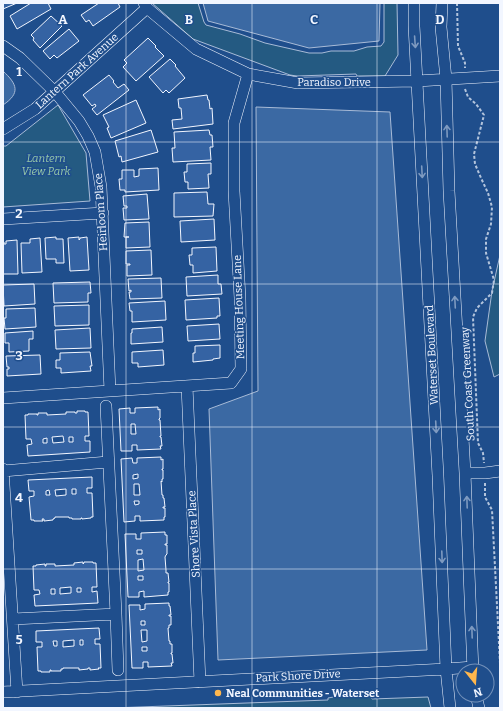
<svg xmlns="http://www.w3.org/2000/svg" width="503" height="711" font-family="Bitter,serif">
	<rect width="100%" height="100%" fill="#1f4e8c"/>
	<path fill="#245a82" stroke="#a8bbd7" d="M152,3h46l6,19 2,3 34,9 25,9 44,10h13l9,-2h23l13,-4 14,-1 3,-4v-39h13l1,52 -13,21h-28l-1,-2 -59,2 -7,-1 -97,-36z
		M58,105l28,48 4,48 -87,6v-61h3z
		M500,255v119l-6,3 -9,-36 7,-50z
		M369,693l3,6 56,-2 3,11h-319l216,-8v-2l17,-3z"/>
	<path fill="#3b69a3" stroke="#a8bbd7" d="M203,3h177l-1,38 -70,7 -101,-27z
		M3,71c14,13 18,22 0,34z
		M256,107l134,5 37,538 -209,10 -9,-251 49,-18z"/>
	<path fill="#3563a3" stroke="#f2f6ff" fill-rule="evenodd" d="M3,3h14l-14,6z
		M31,3h17l3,6 -34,20 -7,-13z
		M99,3h19l2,4 -27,19 -4,-6 -3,2 -5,-7z
		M51,16l11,10 -22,22 -7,-8 1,-2 -3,-3z
		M69,29l10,12 -22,17 -3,-3 -4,4 -7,-8z
		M148,38l8,8 -1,1 9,9 -28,25 -13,-14 4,-4 -3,-3z
		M170,59l6,6 -1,1 10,12 -16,15 -3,-3 -3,3 -14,-16z
		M109,75l5,6 -1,1 5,6 6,-4 5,6 -32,25 -5,-6 4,-3 -1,-2 -3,2 -9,-11z
		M207,95l1,5h1l1,9 2,-1 1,16 -40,5 -1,-9 10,-1 -1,-11h-2l-1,-9z
		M136,100l10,23 -35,15 -4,-10 2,-1 -6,-12z
		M151,130l7,22 -36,10 -1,-6 -2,1 -4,-16z
		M209,130l1,5h2l1,12h-3l1,13 -38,2 -1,-14h3l-1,-16z
		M211,163v11h-3l1,14 -21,1v-7h-3l-1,-10h3v-8z
		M158,168l1,22 -34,2v-2h-5l-1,-11h3v-9h12v7l5,-1v-7z
		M207,192l1,12h6l-1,12 -39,1v-24z
		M147,194l2,25 -25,1 -1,-12h4v-2h-3l-1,-10z
		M214,219l1,21 -34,2 -1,-21z
		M149,222l1,25 -24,1v-11h3h-5l1,-14z
		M56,237v2h7l1,24h-8v-4h-10l-1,-21z
		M79,237v3l1,-1v-1l7,-1 2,33 -19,1 -2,-33z
		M40,238l2,34 -20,1 -1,-30h9v-4z
		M17,240l1,34h-15v-32h1v2h2v-3z
		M216,247l1,24 -24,2v-8h-3l-1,-10h3v-7z
		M151,250l1,25 -25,1v-11h3v-1h-4v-13z
		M218,275v9h3l1,10 -35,2 -1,-19z
		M161,278l1,20 -32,1 -1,-7h2v-2l-2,1 -1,-12z
		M90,282l1,11h-3v9l-34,1 -1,-20z
		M34,284l1,20 -31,2 -1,-21z
		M219,298l1,18h-3v2l-31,2 -1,-20z
		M165,301l1,19 -34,2v-11h-2l-1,-8z
		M89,305v20l-34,1 -1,-20z
		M35,308l1,19 -31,2 -1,-11h2v-9z
		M219,324l1,15 -32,2 -1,-15z
		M162,327l1,15 -32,2v-11h1v-4z
		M90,328l1,20 -35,1 -1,-19z
		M33,331v8h-4v12l-20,1v-9h-4v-10z
		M220,345v13l-7,1v1l-20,2v-9h2v-7z
		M163,350l1,15 -26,2v-4h-6v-11z
		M90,352l2,14h-2l1,5 -30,2v-5h-5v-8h4v-7z
		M40,355l1,19 -34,2v-7h2v-2h-2l-1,-11z
		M158,407v3l2,-1v9l-1,1v1h1l1,16h-1v1h1l1,9h-2l1,3 -24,1v-5h-5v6h-11l-2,-42 11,-1v5h5v-5zM131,424h4l1,10h-5z
		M77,411h8v1h3l1,24h-4v5h5v11l-62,4 -1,-11 5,-1 -1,-5h-5l-1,-24h3v-1h9v1h1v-2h9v2l19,-1v-2h9v1h2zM63,436l1,6 -11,1 -1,-6zM69,437h4v5h-4zM47,438v5h-4v-4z
		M161,457v3l2,-1v10h-1v1h1v9h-1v3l-1,-1 1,14h1v3h1l1,9h-2v1h2v9h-1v3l-24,1v-5h-5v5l-11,1 -3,-63 11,-1 1,5h4v-5zM138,474v4l-5,1v-4zM134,484h5l1,11h-6zM134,501h5v3l-4,1z
		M92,477v11h-5v5h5l1,24h-2v1l-9,1v-1h-1v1h-9v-1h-3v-1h-14v1l-2,1v1l-9,1v-2h-2l1,2h-9v-1h-3l-2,-23 5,-1v-5h-5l-1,-11zM66,489v6l-10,1 -1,-6zM72,489h4v5h-4zM49,490l1,5h-4v-4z
		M165,532v3h2v9h-2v1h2v9l-1,1 -1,2 1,13v3h2l1,9h-1v1h1v9h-1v3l-24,2v-6l-5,1v5h-11l-3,-63h11v5h5v-6zM137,550h5v4h-5zM143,559l1,11 -6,1v-11zM138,576h5v4h-5z
		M83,562v2l1,-1v-1h9v1h3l1,24h-5v5l5,-1 1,12 -63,3 -1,-11 6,-1 -1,-4h-5l-1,-24h3v-1l9,-1v2h1v-2h9v2l19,-1v-2zM71,587v6l-11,1v-6zM77,588h4v4h-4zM51,589h4v5h-4z
		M169,603v3h1l1,9h-2v1h2v9h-2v3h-1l1,13h1v3h2v9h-1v1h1l1,9h-2l1,3 -24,1v-5h-5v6h-11l-3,-63h11v5l5,-1v-5zM141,621h4v4h-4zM141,630h6v11l-5,1zM142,647h5v4h-5z
		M99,628l1,11h-5v5h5l1,24h-3l1,1 -9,1v-2h-2v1l-9,1v-2h-16v1h-2v2h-10v-1h-1v2h-9v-1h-3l-1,-24h5v-5h-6v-11zM74,640v6l-11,1v-6zM80,640h3v5h-3zM53,641h4v5h-3z"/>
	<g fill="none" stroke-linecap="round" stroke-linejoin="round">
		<g stroke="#f2f6ff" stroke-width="12">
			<path id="minor" d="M144,3l3,5 49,41 52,25 50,9 119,-2 83,-5
				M414,3v23l24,450 8,193 4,39
				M442,3l-1,24 5,52 3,112 16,282 8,198
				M3,46l17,12 35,34 24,29 9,15 7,16 6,35 9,204
				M3,129l32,-20 112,-101
				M3,219l100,-6
				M187,386l13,296
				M3,398l228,-15 10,-14 -1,-71 -6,-107v-68l14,-49
				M106,406l10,208 2,56
				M3,469l14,223
				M3,471l105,-9
				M465,473h20l15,-2
				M13,619l103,-5
				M3,692l443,-23 27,-2
				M476,695l3,13"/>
		</g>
		<path stroke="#b3c4dc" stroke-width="2" stroke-dasharray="3 2" stroke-linecap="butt" d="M457,3l1,43 7,17v5
			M465,89l3,8 8,7 8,11 -10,39 1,10 6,14 7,15 4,14 -1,17 -5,15v14l8,27 -2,13 -15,15 -4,9 5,126 5,10 1,10
			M485,483v14l7,13 8,153"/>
		<use href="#minor" stroke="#1f4e8c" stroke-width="11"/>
	</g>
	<defs><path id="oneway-shaft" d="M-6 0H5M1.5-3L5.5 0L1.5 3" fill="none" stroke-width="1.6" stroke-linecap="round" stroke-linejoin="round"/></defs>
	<g stroke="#7e9ac0">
		<use href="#oneway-shaft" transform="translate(415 42) rotate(86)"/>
		<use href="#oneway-shaft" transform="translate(447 131) rotate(-92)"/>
		<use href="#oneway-shaft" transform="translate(422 172) rotate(87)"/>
		<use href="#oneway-shaft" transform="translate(455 302) rotate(-93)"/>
		<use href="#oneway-shaft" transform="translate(436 427) rotate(87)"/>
		<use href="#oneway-shaft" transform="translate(467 502) rotate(-92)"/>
		<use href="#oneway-shaft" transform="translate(442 557) rotate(88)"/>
		<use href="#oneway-shaft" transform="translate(472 632) rotate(-92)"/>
	</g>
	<path fill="none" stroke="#f2f6ff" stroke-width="1" stroke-opacity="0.55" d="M126,3v705M252,3v705M377,3v705M3,142h497M3,284h497M3,427h497M3,569h497"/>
	<circle fill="#ffb74d" stroke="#1f4e8c" stroke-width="1.5" cx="218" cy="693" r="4"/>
	<g text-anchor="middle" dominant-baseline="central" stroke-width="3" stroke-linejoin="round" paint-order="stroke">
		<g font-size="11" fill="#f2f6ff" stroke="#1f4e8c">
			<text transform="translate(77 71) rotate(-42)">Lantern Park Avenue</text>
			<text x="334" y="82">Paradiso Drive</text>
			<text transform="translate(101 212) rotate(-94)">Heirloom Place</text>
			<text transform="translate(239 307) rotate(-92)">Meeting House Lane</text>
			<text transform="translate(432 355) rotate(-93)">Waterset Boulevard</text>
			<text transform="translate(468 384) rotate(-93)">South Coast Greenway</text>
			<text transform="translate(194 534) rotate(-93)">Shore Vista Place</text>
			<text transform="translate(298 676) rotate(-3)">Park Shore Drive</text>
		</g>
		<g font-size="11" font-style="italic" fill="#97c8a6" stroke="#1f4e8c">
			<text x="46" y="158">Lantern<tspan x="46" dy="13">View Park</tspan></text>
		</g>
		<g font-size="11" font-weight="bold" fill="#f2f6ff" stroke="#1f4e8c" text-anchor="start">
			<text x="226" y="693">Neal Communities - Waterset</text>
		</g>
	</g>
	<g font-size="13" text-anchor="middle" font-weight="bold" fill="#f2f6ff" stroke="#1f4e8c" stroke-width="3" stroke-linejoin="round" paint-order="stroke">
		<text x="63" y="24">A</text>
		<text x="189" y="24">B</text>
		<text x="314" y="24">C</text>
		<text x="440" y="24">D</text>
		<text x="19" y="76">1</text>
		<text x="19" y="218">2</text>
		<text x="19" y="360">3</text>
		<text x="19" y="502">4</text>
		<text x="19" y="644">5</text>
	</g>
	<rect width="503" height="711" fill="none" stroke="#f2f6ff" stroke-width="8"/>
	<g transform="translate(475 683) rotate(163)"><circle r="19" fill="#1f4e8c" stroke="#7391ba"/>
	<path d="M0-3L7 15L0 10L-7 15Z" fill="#ffb74d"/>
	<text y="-6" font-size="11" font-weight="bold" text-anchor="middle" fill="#f2f6ff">N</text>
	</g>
</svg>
